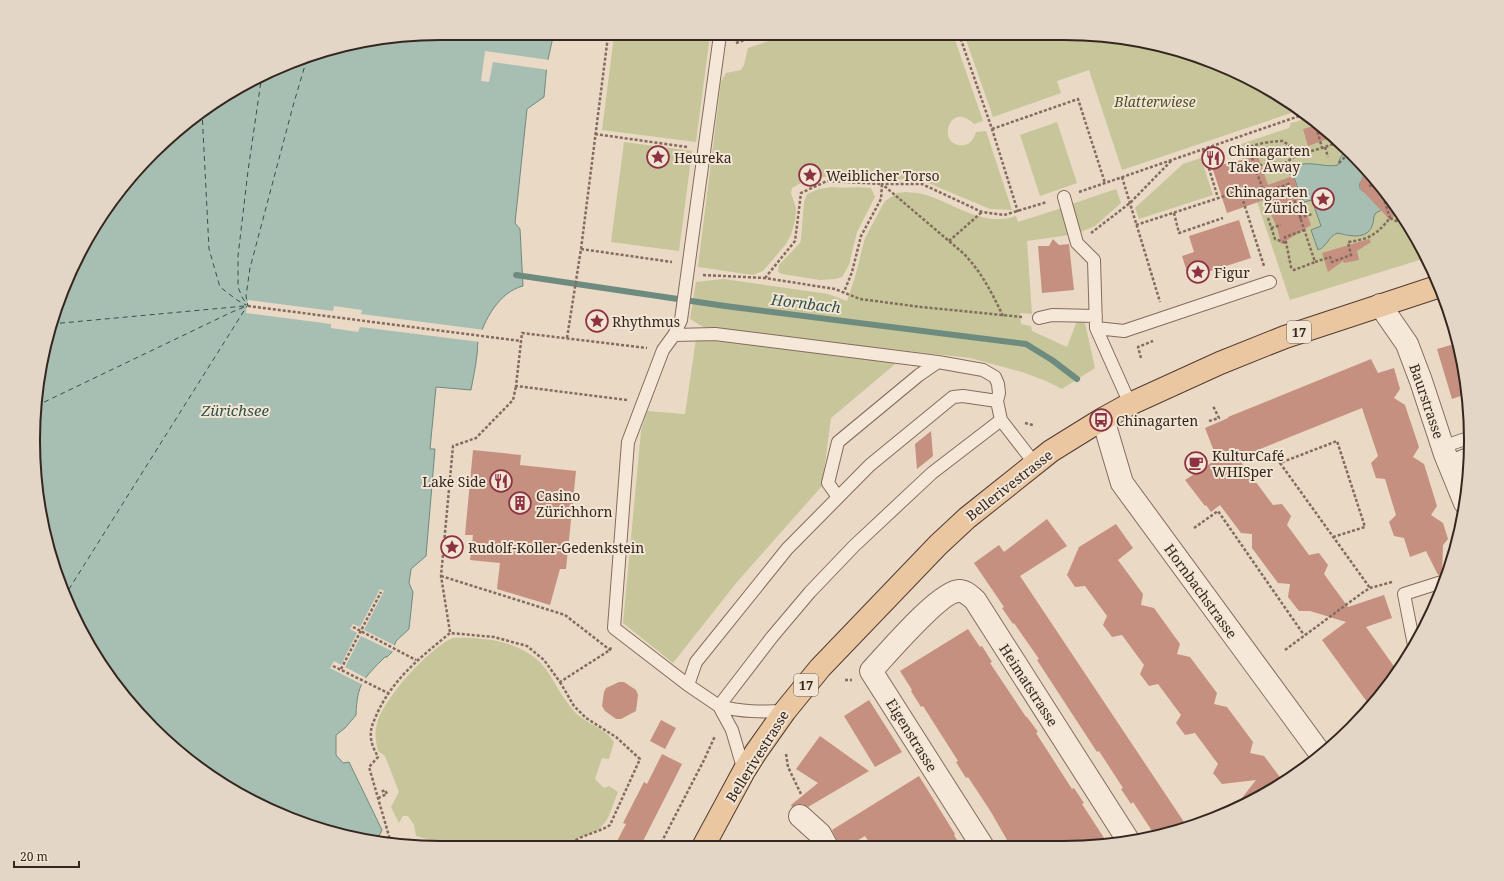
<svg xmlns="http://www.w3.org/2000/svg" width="1504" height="881" font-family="'Noto Serif',serif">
	<rect width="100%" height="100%" fill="#ead9c5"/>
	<path fill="#c7c59a" d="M953,34l30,87 -9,3c-25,-25 -39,24 -10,21 7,-1 10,-7 12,-13l10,-1 26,79 -22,-1 -69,-29 -98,-3 -22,6 -9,5 -1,5 5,15 -1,12 -4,15 -5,9 -23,27 -10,4 -55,-8 23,-185 5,-9 15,-3 3,-5 4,-17 39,-13z
		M964,34h126l104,21 96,47 10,8 -178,60 -33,-100 -32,11 4,12 -68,24z
		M710,35l-14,107 -94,-12 12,-94z
		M1309,118l42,34 51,62 24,44 -136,42 -52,-155 51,-17 2,-5z
		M1057,122l20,61 -37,13 -20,-61z
		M624,142l68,9 -13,100 -68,-9z
		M1201,158l12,37 -74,24 -4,-11 48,-44z
		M832,187c13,2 26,-1 39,1l4,9 -18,35 -8,33 -7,12 -7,2 -15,1 -38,-6 -4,-2 1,-7 21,-22 1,-4 3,-37 3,-8 12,-5z
		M1116,189l5,14 -26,23 -17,7 -9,-28z
		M906,192c5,1 11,0 16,2 32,8 59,34 94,22l2,6 44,-14 7,27 -42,6 5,73 -12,-1 1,11 10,2 1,5 35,16 10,-26 8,2 10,45 -33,21 -16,-8 -24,-9 -52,-14 -265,-30 -15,-9 6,-37 28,-3 104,15 19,7 8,-24 10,-39 15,-28 5,-9 12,-8z
		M696,339l204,21 -69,58 -9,68 -85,96 -64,81 -50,-40 18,-192 6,-20 38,3z
		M453,638c32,-1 71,3 92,30 10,14 17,30 29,43 10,12 33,18 40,31l-5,17 -7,-1 -7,21 9,9 5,-2 9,6c-5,11 -8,28 -18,36 -11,9 -26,8 -36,19h-122l-11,-7 -15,-4 -2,-11 -6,-9h-5l-4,7 -8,-16 8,-15 -14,-36 -7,-5c-2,-9 -4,-18 -1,-27 6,-25 52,-76 76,-86z"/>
	<path fill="#a7beb3" stroke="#6e8b7f" d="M555,36l-2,1 -6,27 -3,33 -17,12 -12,114 5,6 3,57c-24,6 -39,34 -45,56 -1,3 0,8 -1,12 -1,12 -4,24 -6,36l-35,-3 -6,62h5l-9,107 -15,13 -2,14 4,9 -4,37 -13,12 -4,11 -5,5h-2c-22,22 -28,27 -29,58l-11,13 -9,7v20l7,8 6,-1 33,68 -5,10 -68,-14 -95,-47 -80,-70 -46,-65 -24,-48 -23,-76 -7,-53 2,-79 11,-53 28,-75 27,-46 50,-61 41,-36 67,-42 50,-20 77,-18z
		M1349,150l20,24c-2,2 -5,4 -7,6 -11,14 15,15 23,12l12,15c-5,2 -18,2 -22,7 -2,3 -1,9 -3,12 -5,14 -23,10 -34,7 -10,3 -10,13 -20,17l-7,-20 10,-4 -9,-26 -8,2 -2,-4h-1l-8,-24h-4c11,-19 34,-5 49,-9 1,-7 5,-13 11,-15z"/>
	<path fill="#ead9c5" d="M485,51l65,9 -1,10 -56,-8 -4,20 -8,-1z
		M248,300l85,11 1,-5 28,4 -1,4 124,16 -5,12 -120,-15 -2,5 -27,-4v-4l-85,-11z
		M380,589l4,2 -20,39 32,16 -2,6 -33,-16 -16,31 21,11 -3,7 -33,-17 4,-7 7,4 16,-32 -7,-4 3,-5 7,3z"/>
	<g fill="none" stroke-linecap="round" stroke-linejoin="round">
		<path stroke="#6e8b7f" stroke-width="6" d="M516,275l209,31 301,38 26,16 25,19"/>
		<path stroke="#30534b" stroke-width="1" stroke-dasharray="5 4" stroke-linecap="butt" d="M262,74l-14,97 -10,85v31l4,10 6,9 -2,-10 4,-28 43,-162 15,-51
			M202,111l7,138 11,38 17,13 9,5
			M51,324l194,-18
			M36,406l196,-94 15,-6
			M64,597l183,-291"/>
	</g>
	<path fill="#c5907f" d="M1318,125l15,12 -25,9 -5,-17z
		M1258,156l10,29 25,-9 18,49 -30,19 -4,-17 -13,-27 -37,13 -15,-46z
		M1365,169l35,42 -10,9 -31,-33z
		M1239,220l12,38 -62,20 -7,-22 12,-4 -5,-16z
		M1053,239l6,6 10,-1 5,46 -32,3 -4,-47h11z
		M1369,239l2,3 -14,9 2,9 -15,3 -1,-2 -15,11 -6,-19z
		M1458,343l5,18 3,33 -14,5 -15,-50z
		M1371,359l7,14 16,-5 6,21 -6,9 11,7 14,42 -6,10 11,7 13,42 -6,9 12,8 5,16 -5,6 -1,29 -4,1 -12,-24 -16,6 -6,-19 -10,-2 -5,-14 7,-7 -11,-36 -9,-1 -5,-15 7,-7 -16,-48 -124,50 35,47 9,-1 9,12 -4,9 22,30 10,-2 9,12 -4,9 24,33 36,-12 8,23 -26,9 32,45 -28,34 -48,-66 24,-18 -36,-11h-11l-11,-14 2,-13 -12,-1 -26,-35v-14l-11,-1 -21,-28 -9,7 -5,-7 -1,1 -20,-26 32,-21 -12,-31 23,-10v-1z
		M931,431l2,25 -16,13 -2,-25z
		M473,450l48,5 -1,10 56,6 -10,98h-6l-10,36 -53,-16 3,-26 -30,-3 3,-25h-8z
		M1047,519l20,27 -47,30 168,252 -34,6 -21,-32 -2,2 -10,-15 2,-1 -24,-37 -2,1 -60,-92 2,-1 -25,-36 -1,1 -11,-16 2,-1 -30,-44 25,-18 5,7z
		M1116,524l17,24 -15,12 25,34 -2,11 13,3 26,36 -3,10 13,3 27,36 -3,11 13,3 26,35 -3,11 14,3 19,25 -16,12 -33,15 22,-28 -34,4 -9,-11 5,-9 -23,-31 -10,2 -9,-12 5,-8 -23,-31 -9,2 -9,-12 4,-9 -22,-30 -10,2 -9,-12 4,-9 -22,-30 -10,1 -8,-12 12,-28z
		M968,629l12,18 2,-1 10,16 -2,1 36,54h1l11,15 -2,1 36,56 2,-1 10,15 -2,1 26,40 -18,3h-79l-20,-35 -23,-35 -2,1 -10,-16 2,-1 -35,-55 -2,1 -10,-16 1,-1 -12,-19z
		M619,682h5l12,8 2,5 -2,16 -15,8h-5l-11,-8 -3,-5 2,-14 2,-4z
		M869,700l33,52 -27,15 -31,-51z
		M661,720l15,8 -11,21 -15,-8z
		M820,736l49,35 -61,36 -6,-3h-5l-5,3 -1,-2 27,-22 -22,-14z
		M662,754l20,10 -10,20 -32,63h-26l12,-23 -3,-1 21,-41 3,2z
		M919,776l36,58 -1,1 7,12h-89l-7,-11 -18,11h-7l-8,-17z"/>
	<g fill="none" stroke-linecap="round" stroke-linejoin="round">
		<g stroke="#846b5d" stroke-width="14">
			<path id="service" d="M720,35l-39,285 -7,15 -11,15 -35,92 -14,186 74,57 31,21 13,24 12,41
				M1064,197l13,46 17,17 2,68 34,76
				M1039,318l13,-3 44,1
				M1096,328l28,3 146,-49
				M674,335l41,-1 223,28 45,8 12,7 3,7 1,9 -2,8 4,19 34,44
				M1442,447l29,-10
				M1448,462l22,-9
				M1452,472l16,-5
				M838,497l-10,-14 10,-41 81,-67 19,-13
				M1414,645l-10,-51 41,-13
				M688,685l8,-23 91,-113 83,-84 83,-68 10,-1 34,5
				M785,711c-23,1 -44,1 -66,-5l53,-69 38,-45 44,-46 78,-73 69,-53"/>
		</g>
		<g stroke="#846b5d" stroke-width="24">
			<path id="minor" d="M1380,305l27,39 14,37 24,73 20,49
				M1103,419l19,64 198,270
				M800,816l20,18 7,13
				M983,847l-112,-176c15,-16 69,-80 88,-80 7,0 11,5 16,9l153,240"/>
		</g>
		<g stroke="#523b31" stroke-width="24">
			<path id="primary" d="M703,847l41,-76 12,-19 29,-41 35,-43 118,-123 29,-27 84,-67 50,-31 29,-16 90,-41 65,-26 155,-51"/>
		</g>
		<path stroke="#846b5d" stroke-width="2.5" stroke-dasharray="3 2" stroke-linecap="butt" d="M959,34l33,95 26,83
			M736,43l22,-8
			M1315,122l7,26
			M992,129l86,-30 27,84
			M595,134l92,13
			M1325,147l3,10
			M1203,149l15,49
			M1238,153l7,-3
			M1297,155l-7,-9 -7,-5c-10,0 -32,3 -38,9l7,7 3,11 9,24 25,-8 26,78 15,-5 2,5 19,-7 -3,-13c22,-3 28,-7 42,-24l6,3 8,-3
			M1339,163l8,-8 2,-5
			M1255,168l6,-3 11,-2h13l12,-8 25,-7 17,-6
			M1122,177l38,125
			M1369,186l8,-2
			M1380,187l10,31
			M1079,192l226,-78
			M1174,213l5,20 44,-15
			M1268,218l7,21 11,4
			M1299,218l13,-4
			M1136,225l104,-34 24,75
			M1271,228l10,-3
			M1305,230l-20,7 6,30 1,2 2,1 21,-8
			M1091,233l39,-30 42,-43
			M949,241l33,-29
			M581,249l91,13
			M703,275l62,3 70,11 25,10 61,8 101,10
			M765,278l30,-37 6,-48 26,-12 55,3 -1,15 -20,37 -9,36 -8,20
			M248,306l273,35
			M1003,316c-11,-23 -22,-45 -40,-63l-81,-69h40l60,28 22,3 43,-13
			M567,338l14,-89 27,-213
			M1141,358l-3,-11 15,-6
			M627,400l-111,-14 6,-53 125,15
			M1209,421l10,-3 -6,-12
			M1025,423l8,2
			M1194,528l24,-17 86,124
			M1333,537l32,-10 -28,-86 -57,22 90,125
			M441,576l124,39 45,35
			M353,627l63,33
			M450,632l-9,-56 12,-130 23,-8 37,-38 3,-14
			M1285,650l77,-57 8,-5 22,-6
			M333,666l55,27
			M341,669l40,-77
			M845,680h7
			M560,682l14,24 12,12 30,19 24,22 -30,66c-14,9 -32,10 -43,22
			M786,754l2,13 13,27
			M378,798l9,-4 -2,-4 -4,2
			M392,842c16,-2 30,-3 44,5
			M391,843l-22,-76 9,-10c-3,-6 -7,-13 -7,-20 -1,-8 2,-14 5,-21 16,-37 44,-58 74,-83l44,4 33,9 17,14 16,22 50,-32 1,-3
			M659,847l45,-87 11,-24"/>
		<use href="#service" stroke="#f6e8d8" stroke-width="12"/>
		<use href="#minor" stroke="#f6e8d8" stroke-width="22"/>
		<use href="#primary" stroke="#eac7a1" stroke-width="22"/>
	</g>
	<defs>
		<g id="sight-ring" transform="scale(1.15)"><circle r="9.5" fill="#f2e5d4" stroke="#8d3242" stroke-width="1.5"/><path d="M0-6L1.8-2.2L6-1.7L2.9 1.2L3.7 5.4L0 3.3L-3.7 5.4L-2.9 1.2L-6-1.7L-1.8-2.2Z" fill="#8d3242"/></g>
		<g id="restaurant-ring" transform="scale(1.15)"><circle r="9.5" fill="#f2e5d4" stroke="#8d3242" stroke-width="1.5"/><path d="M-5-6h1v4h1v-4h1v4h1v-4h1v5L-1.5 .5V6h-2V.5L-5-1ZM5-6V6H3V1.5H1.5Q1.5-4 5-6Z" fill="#8d3242"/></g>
		<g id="bus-ring" transform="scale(1.15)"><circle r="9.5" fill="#f2e5d4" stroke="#8d3242" stroke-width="1.5"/><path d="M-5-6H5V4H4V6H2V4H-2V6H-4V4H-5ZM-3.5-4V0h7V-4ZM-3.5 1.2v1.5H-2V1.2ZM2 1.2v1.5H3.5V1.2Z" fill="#8d3242"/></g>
		<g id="cafe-ring" transform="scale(1.15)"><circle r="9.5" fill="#f2e5d4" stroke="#8d3242" stroke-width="1.5"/><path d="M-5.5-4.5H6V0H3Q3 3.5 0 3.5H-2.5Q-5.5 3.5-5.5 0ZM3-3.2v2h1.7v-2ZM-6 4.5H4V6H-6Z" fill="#8d3242"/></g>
		<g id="building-ring" transform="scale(1.15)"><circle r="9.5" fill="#f2e5d4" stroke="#8d3242" stroke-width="1.5"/><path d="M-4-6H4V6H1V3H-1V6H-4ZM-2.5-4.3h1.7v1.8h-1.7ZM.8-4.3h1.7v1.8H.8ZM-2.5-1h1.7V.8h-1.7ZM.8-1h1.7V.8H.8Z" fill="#8d3242"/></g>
	</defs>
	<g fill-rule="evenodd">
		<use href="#sight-ring" x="658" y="157"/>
		<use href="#restaurant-ring" x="1213" y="158"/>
		<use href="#sight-ring" x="810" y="175"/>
		<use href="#sight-ring" x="1323" y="199"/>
		<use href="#sight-ring" x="1198" y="272"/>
		<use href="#sight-ring" x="597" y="321"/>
		<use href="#bus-ring" x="1101" y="420"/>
		<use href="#cafe-ring" x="1196" y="463"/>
		<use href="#restaurant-ring" x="501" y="481"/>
		<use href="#building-ring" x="520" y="503"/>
		<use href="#sight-ring" x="452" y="547"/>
	</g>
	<g text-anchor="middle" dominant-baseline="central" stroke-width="4" stroke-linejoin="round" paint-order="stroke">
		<g fill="#f2e5d4" stroke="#6e5f55" stroke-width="1">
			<rect x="1287" y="321" width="24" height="22" rx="3"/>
			<rect x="794" y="674" width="24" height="22" rx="3"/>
		</g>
		<g font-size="13" font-weight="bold" fill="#35261f">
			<text x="1299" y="332">17</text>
			<text x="806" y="685">17</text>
		</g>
		<g font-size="14" font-style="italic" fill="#4c5028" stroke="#f2e5d4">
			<text x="1155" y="101">Blatterwiese</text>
		</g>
		<g font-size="14" fill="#35261f" stroke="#f2e5d4" text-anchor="start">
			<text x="1228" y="150">Chinagarten<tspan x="1228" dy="16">Take Away</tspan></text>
			<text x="674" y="157">Heureka</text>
			<text x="826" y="175">Weiblicher Torso</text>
			<text x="1308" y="191" text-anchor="end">Chinagarten<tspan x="1308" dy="16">Zürich</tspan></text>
			<text x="1214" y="272">Figur</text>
			<text x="612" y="321">Rhythmus</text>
			<text x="1116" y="420">Chinagarten</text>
			<text x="1212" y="455">KulturCafé<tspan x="1212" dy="16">WHISper</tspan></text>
			<text x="486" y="481" text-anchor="end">Lake Side</text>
			<text x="536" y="495">Casino<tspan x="536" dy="16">Zürichhorn</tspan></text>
			<text x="468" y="547">Rudolf-Koller-Gedenkstein</text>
		</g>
		<g font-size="14" fill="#35261f" stroke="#f2e5d4">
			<text transform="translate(1427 401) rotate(71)">Baurstrasse</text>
			<text transform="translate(1009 485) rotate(-38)">Bellerivestrasse</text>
			<text transform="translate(1201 591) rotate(54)">Hornbachstrasse</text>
			<text transform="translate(1029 685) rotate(57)">Heimatstrasse</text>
			<text transform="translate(912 735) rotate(58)">Eigenstrasse</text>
			<text transform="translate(757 756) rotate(-58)">Bellerivestrasse</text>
		</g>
		<g font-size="15" font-style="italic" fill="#30534b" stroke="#f2e5d4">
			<text transform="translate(806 303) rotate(7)">Hornbach</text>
			<text x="235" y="410">Zürichsee</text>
		</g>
	</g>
	<path d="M0 0H1504V881H0ZM440 40H1064A400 400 0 0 1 1464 440V441A400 400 0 0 1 1064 841H440A400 400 0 0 1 40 441V440A400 400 0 0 1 440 40Z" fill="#e3d6c6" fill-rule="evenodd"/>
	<path fill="none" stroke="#35261f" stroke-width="2" d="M440 40H1064A400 400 0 0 1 1464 440V441A400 400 0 0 1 1064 841H440A400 400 0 0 1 40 441V440A400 400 0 0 1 440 40Z"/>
	<path d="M14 861v6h65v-6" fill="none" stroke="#35261f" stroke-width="2"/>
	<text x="20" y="861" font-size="12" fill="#35261f" stroke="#f2e5d4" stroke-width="3" paint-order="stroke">20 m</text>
</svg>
